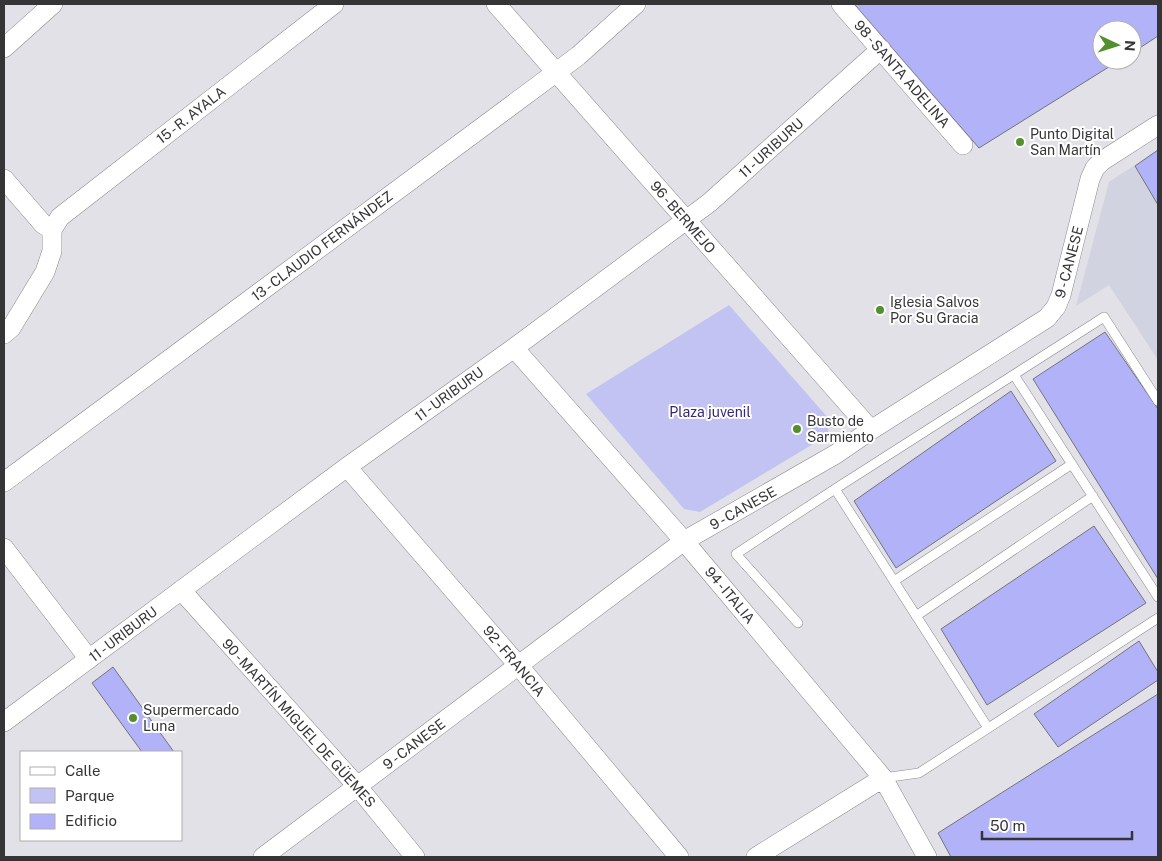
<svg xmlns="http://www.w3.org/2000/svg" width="1162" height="861" font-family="'Public Sans',sans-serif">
	<rect width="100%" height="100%" fill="#e1e1e7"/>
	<path fill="#d2d3e0" d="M1158,150v210l-49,-75 -33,21 33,-124z"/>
	<path fill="#c2c3f3" d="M729,305l100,114 -1,16 -128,77 -16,-3 -98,-115z"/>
	<path fill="#b2b2f9" stroke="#747479" d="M854,4h304v32l-26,17v-23h-30v30h18l-141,88z
		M1158,150v55l-23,-39z
		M1105,332l53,77v170l-125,-200z
		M1011,391l45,70 -160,107 -42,-67z
		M1094,526l52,77 -159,102 -46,-76z
		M1139,641l19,31v8l-100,67 -24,-33z
		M113,667l61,85h-32l-50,-69z
		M1158,694v163h-207l-13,-24z"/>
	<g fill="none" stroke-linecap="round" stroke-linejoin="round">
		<g stroke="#8a8a8f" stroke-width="10">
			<path id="service" d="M1014,375l144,222
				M835,489l153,239
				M894,581l178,-117
				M916,616l177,-120
				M798,623l-62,-69 99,-65 269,-172 54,84
				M883,778l36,-5 239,-155"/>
		</g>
		<g stroke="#8a8a8f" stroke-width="20">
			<path id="minor" d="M496,4l375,426
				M841,4l122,141
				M4,48l49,-44
				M4,179l39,45 9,6
				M52,230l8,-13 274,-213
				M4,334l7,-6 34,-56 7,-21v-21
				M514,348l170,193 199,237 44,79
				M347,467l171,198 161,192
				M4,482l574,-426 58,-52
				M4,548l85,111
				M181,590l177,197 57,70
				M4,722l343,-255 167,-119 195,-145 172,-154
				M263,857l421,-316 152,-87 35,-24 176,-112 9,-11 5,-12 29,-116 5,-11 7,-7 56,-36
				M756,857l127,-79"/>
		</g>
		<use href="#service" stroke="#fff" stroke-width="9"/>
		<use href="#minor" stroke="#fff" stroke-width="19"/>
	</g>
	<g fill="#518f2f" stroke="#fff" stroke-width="2">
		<circle cx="1020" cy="142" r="5"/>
		<circle cx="880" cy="310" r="5"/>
		<circle cx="797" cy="429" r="5"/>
		<circle cx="133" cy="718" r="5"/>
	</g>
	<g text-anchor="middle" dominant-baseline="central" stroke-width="4" stroke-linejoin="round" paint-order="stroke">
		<g font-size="14" fill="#353537" stroke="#fff">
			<text transform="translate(902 74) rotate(49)">98 - SANTA ADELINA</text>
			<text transform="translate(191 115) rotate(-38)">15 - R. AYALA</text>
			<text transform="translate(771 148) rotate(-42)">11 - URIBURU</text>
			<text transform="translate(683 217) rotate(49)">96 - BERMEJO</text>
			<text transform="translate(322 246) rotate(-37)">13 - CLAUDIO FERNÁNDEZ</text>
			<text transform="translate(1069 262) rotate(-75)">9 - CANESE</text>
			<text transform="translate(449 394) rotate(-36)">11 - URIBURU</text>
			<text transform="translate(743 508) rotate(-29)">9 - CANESE</text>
			<text transform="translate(730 595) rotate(50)">94 - ITALIA</text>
			<text transform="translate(123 634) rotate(-37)">11 - URIBURU</text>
			<text transform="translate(514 661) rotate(50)">92 - FRANCIA</text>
			<text transform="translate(299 723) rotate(48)">90 - MARTÍN MIGUEL DE GÜEMES</text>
			<text transform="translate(414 744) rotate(-37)">9 - CANESE</text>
		</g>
		<g font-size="14" fill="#353537" stroke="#fff" text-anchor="start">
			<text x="1030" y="134">Punto Digital<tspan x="1030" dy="16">San Martín</tspan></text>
			<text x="890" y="302">Iglesia Salvos<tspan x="890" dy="16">Por Su Gracia</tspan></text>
			<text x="807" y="421">Busto de<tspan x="807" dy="16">Sarmiento</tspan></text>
			<text x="143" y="710">Supermercado<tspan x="143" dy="16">Luna</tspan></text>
		</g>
		<g font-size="14" fill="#342879" stroke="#fff">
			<text x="710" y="412">Plaza juvenil</text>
		</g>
	</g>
	<rect width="1162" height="861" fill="none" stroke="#353537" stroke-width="10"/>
	<rect x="20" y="751" width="162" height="90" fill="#ffffff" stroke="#aeaeaf"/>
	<rect x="30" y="767" width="25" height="8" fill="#ffffff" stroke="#aeaeaf"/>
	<text x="65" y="776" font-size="15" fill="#353537">Calle</text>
	<rect x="30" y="788" width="25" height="15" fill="#c2c3f3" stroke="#aeaeaf"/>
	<text x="65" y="801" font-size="15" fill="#353537">Parque</text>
	<rect x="30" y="814" width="25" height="15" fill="#b2b2f9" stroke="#aeaeaf"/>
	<text x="65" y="826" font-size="15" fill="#353537">Edificio</text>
	<g transform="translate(1117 45) rotate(94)"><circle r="24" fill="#ffffff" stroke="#aeaeaf"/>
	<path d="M0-4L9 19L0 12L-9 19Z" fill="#518f2f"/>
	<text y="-8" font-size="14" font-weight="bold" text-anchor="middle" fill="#353537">N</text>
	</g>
	<path d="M982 831v8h150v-8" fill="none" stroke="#353537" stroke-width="2.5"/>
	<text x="990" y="831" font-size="15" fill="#353537" stroke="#ffffff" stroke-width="4" paint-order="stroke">50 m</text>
</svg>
